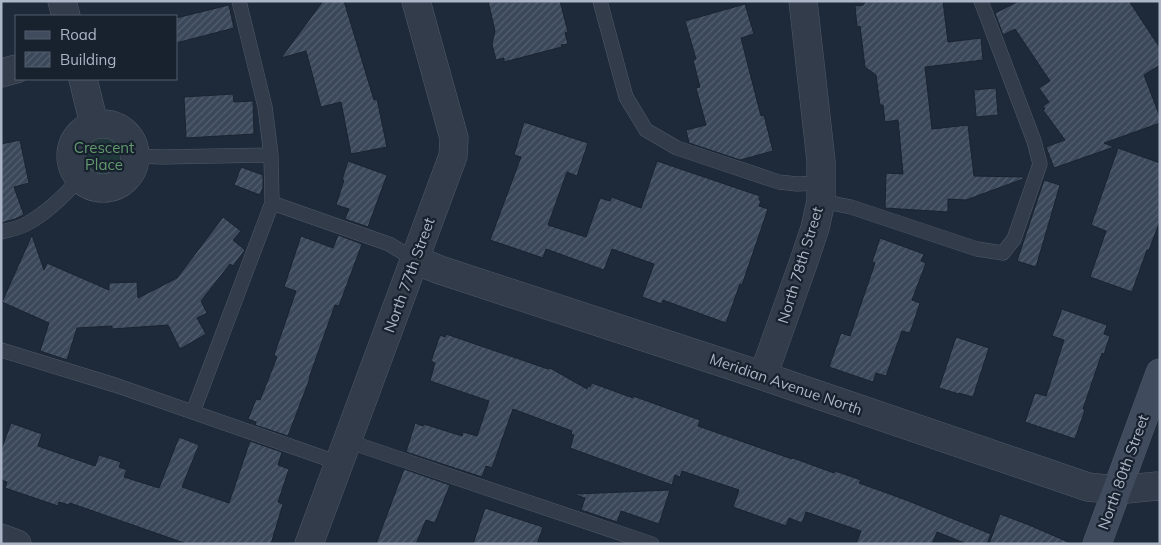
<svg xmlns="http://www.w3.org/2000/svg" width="1161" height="545" font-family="Mulish,sans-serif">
	<defs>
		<pattern id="building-hatch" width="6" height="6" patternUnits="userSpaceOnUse" patternTransform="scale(1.25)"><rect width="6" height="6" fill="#3a485a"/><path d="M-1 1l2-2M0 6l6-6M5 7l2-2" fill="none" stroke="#546070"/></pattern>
	</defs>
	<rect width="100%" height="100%" fill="#1e2a39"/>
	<path fill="#20373b" d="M84 155a20 20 0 1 1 40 0a20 20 0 1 1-40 0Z"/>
	<path fill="url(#building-hatch)" stroke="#1a2330" d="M323,1h21l30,99 3,-1 10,48 -36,7 -10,-52 -20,5 -15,-56 -25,7z
		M488,1h72l8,31 -3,1 3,11 -7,1 1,2 -58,15v-4l-8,2 -4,-16 3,-13z
		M866,1h77l5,41 33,-4 2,22 -58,7 7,62 36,-4 6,51 49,1v2l-57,21 -18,-1v13l-63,-4 1,-35 17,1 -5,-54 -13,2 -2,-17h-3l-4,-30 -11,-8 -5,-41 -3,1 -2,-21 8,-1z
		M1019,1h110l31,47v17l-16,10 16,42v6l-56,20 10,4 -60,21 -8,-21 19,-7 -22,-30 2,-1 -2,-3 6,-4 -10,-14 11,-7 -35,-52 -12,6 -8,-22z
		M745,4l9,30 -13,4 20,78 3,-1 9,36 -33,9 -51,-17 -3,-13 20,-5 -10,-37 4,-1 -7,-27 3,-1 -11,-38z
		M229,5l5,23 -58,15v-25z
		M996,88l2,27 -22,2 -2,-27z
		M233,94l1,8 19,-1 1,33 -68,4 -2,-41z
		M524,122l64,21 -11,33 -10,-4 -19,53 38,12 14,-39 10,3 2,-4 29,11 16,-47 103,35 -1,4 2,1 -2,5 9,3 -26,76 -2,-1 -14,39 -63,-23 -1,4 -20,-7 12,-33 -42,-15 -8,21 -58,-21 -3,9 -53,-18 31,-83 -7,-2z
		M20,140l9,43 -15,4 10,28 -9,4 -14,4v-79z
		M1118,148l42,15v58l-11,29h-2l-15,42 -42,-15 16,-46 -15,-6z
		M348,161l39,14 -19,52 -23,-8 4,-10 -13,-4 8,-25h-2z
		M241,167l22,8v12l-3,8 -26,-10z
		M1044,180l16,5 -24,82 -19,-6z
		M223,217l18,14 -8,9 12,10 -12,16 -3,-2 -29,37 6,12 -10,5 9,16 -26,15 -12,-24 -56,4v-3l-35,2 -10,32 -27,-9 9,-28 -47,-21 30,-67 12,35 3,-7 62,27v-7l28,-1 1,16 39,-20z
		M338,235l24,9 -23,62 -4,-1 -26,73h1l-22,58 -33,-11 1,-3 -8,-3 8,-20 4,1 17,-43 -3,-2 22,-64 -12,-4 17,-51 32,12z
		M880,238l44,16 -3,7 5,2 -14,37 8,3 -10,30 -8,-2 -16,45 -10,-3 -3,9 -44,-15 12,-34 9,3 25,-73 -3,-1z
		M1062,309l45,16 -3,9 6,2 -6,18 -2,-1 -19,56 2,1 -10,29 -50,-17 10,-29 11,3 18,-56 -12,-4z
		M446,334l102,35 2,-1 37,21 1,-3 2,1 2,-4 41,15v-2l67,24 -2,6 94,33 1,-1 41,15 1,-2 26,9 -2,3 47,17 85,34 -4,10h-20l-30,-12 -5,12h-76l5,-13 -55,-19 -4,11 -13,-5 -3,8 -53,-19 6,-17 -57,-19 -2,6 -5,-2 -3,10 -102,-37 4,-13 -3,-1 1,-3 -59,-22 -21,59 -6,-2 -4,11 -76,-25 9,-29 8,3 1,-2 38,12 1,-4 14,4 12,-35 -59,-20 5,-18 -4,-2 9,-26 5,2z
		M956,337l33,11 -16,49 -14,-4v1l-20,-6z
		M11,423l31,11 -4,12 57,20 4,-11 22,7 -2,5 8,3 -3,7 35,11 20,-51 20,8 -17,42 47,16 21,-62 32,11 -4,13 11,4 -11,33 5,2 -12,40h-84l-117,-41 -1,2 -10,-3 -1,4 -53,-18 2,-6 -6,-2v-30z
		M404,469l46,16 -15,38 -9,-3 -10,24h-40z
		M670,490l-11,34 -38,-13 -4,11 -36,-12 4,-12 -9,-3v-1z
		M485,508l58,19 -6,17h-64z
		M1000,514l29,11 44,19h-84z"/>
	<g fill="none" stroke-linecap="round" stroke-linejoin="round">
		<g stroke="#505968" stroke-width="15">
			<path id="lane" d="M600,1l26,96 20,33 31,18 102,34 18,2 25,-1
				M136,156l26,1 109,-2
				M821,201l30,6 126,42 26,4 11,-14 26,-75 -6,-23 -53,-140
				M272,203l117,41 26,16
				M1,232c9,-2 19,-4 27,-9 20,-11 37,-28 52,-45
				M1,350l114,35 224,78
				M193,412l79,-209 -1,-48 -6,-48 -26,-106
				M347,441l305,103"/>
		</g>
		<g stroke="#505968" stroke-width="29">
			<path id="street" d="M62,1l4,15
				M1,73l15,-4
				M83,79l11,45
				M71 156a32 32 0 1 1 64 0a32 32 0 1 1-64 0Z
				M415,260l25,10 323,106 325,111 29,3 40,-4 3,1
				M763,376l41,-115 11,-33 6,-27v-40l-18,-160
				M1,538l16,6
				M309,544l144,-388 1,-18 -38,-137"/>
		</g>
		<g stroke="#505968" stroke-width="29">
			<path id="secondary" d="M1097,544l63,-171"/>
		</g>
		<use href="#lane" stroke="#323c4a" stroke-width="14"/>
		<use href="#street" stroke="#323c4a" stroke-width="28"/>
		<use href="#secondary" stroke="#404b5d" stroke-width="28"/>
	</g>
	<g text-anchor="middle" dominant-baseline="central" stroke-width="4.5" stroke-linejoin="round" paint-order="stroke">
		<g font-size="15" fill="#62996f" stroke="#18212e">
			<text x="104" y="147">Crescent<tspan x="104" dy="17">Place</tspan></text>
		</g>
		<g font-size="15" fill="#acb6c7" stroke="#18212e">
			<text transform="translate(800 265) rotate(-73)">North 78th Street</text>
			<text transform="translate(409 275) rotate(-70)">North 77th Street</text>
			<text transform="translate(786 384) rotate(19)">Meridian Avenue North</text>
			<text transform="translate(1123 472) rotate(-70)">North 80th Street</text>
		</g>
	</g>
	<rect width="1161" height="545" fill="none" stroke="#acb6c7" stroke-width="5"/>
	<rect x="15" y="15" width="162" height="65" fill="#18212e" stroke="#535d6b"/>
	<rect x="25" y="31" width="25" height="8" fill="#404b5d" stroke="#535d6b"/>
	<text x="60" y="40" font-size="15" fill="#acb6c7">Road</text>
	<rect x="25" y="52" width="25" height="15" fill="url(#building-hatch)" stroke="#535d6b"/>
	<text x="60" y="65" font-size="15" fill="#acb6c7">Building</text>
</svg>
